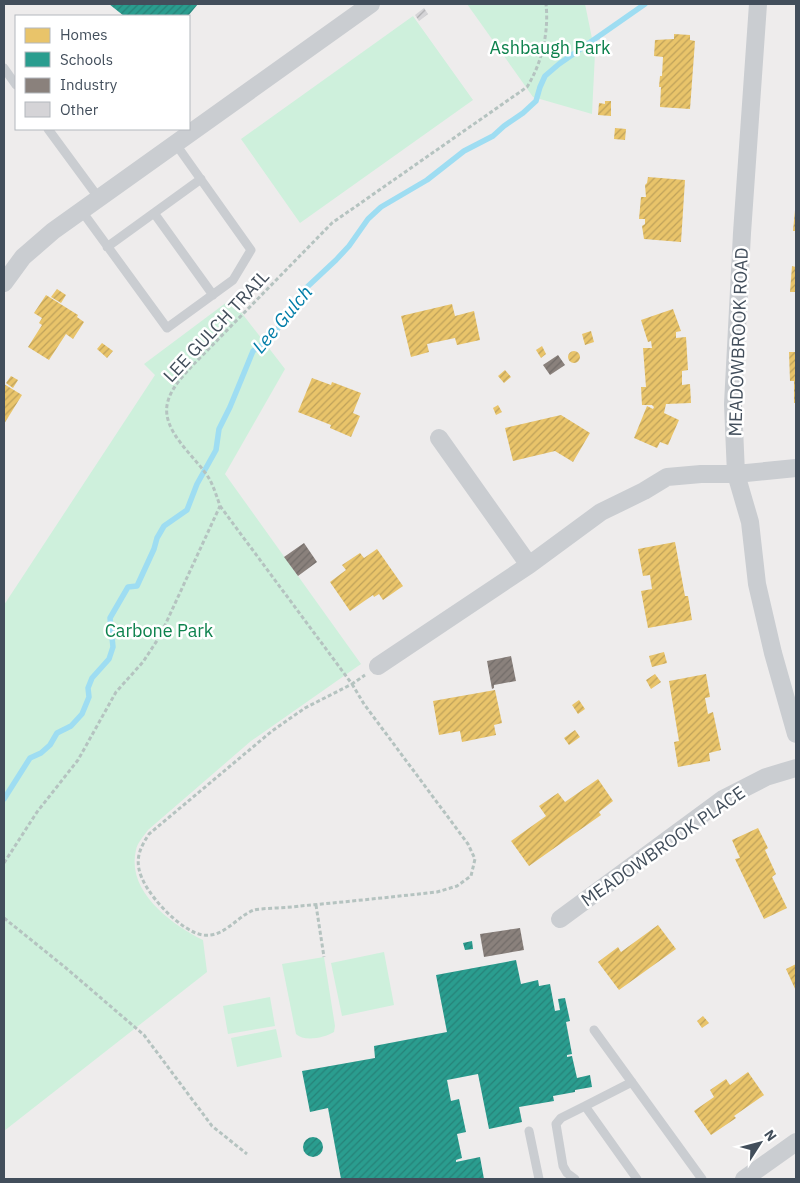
<svg xmlns="http://www.w3.org/2000/svg" width="800" height="1183" font-family="'IBM Plex Sans',sans-serif">
	<defs>
		<pattern id="homes-hatch" width="6" height="6" patternUnits="userSpaceOnUse" patternTransform="scale(1.25)"><rect width="6" height="6" fill="#e9c46a"/><path d="M-1 1l2-2M0 6l6-6M5 7l2-2" fill="none" stroke="#bea15a"/></pattern>
		<pattern id="schools-hatch" width="6" height="6" patternUnits="userSpaceOnUse" patternTransform="scale(1.25)"><rect width="6" height="6" fill="#2a9d8f"/><path d="M-1 1l2-2M0 6l6-6M5 7l2-2" fill="none" stroke="#268278"/></pattern>
		<pattern id="industry-hatch" width="6" height="6" patternUnits="userSpaceOnUse" patternTransform="scale(1.25)"><rect width="6" height="6" fill="#8a817c"/><path d="M-1 1l2-2M0 6l6-6M5 7l2-2" fill="none" stroke="#726c69"/></pattern>
		<pattern id="building-hatch" width="6" height="6" patternUnits="userSpaceOnUse" patternTransform="scale(1.25)"><rect width="6" height="6" fill="#d5d4d7"/><path d="M-1 1l2-2M0 6l6-6M5 7l2-2" fill="none" stroke="#aeaeb1"/></pattern>
	</defs>
	<rect width="100%" height="100%" fill="#eeecec"/>
	<path fill="#cef0dc" d="M467,4h118l10,49 -3,61 -59,-17z
		M413,16l60,84 -173,123 -59,-84z
		M231,299l54,70 -60,105 136,190 -110,77 -103,89c-4,6 -11,13 -12,20 -10,41 35,74 67,90l4,32 -203,159v-526l151,-230 -11,-11z
		M384,952l10,53 -52,11 -11,-53z
		M324,957l11,69 -1,6c-10,6 -30,10 -38,2l-14,-70z
		M270,997l5,29 -47,8 -5,-28z
		M276,1029l6,28 -45,10 -6,-29z"/>
	<path fill="url(#homes-hatch)" d="M674,34l16,1v5l5,1 -5,68 -30,-2 1,-20h-2l1,-11h2l1,-19 -9,-1 1,-16 19,-1z
		M605,101h6v15l-13,-1 1,-12 6,1z
		M615,128l11,1 -1,11 -11,-1z
		M648,177l37,3 -4,62 -37,-3 -2,-13 3,-2v-5h-6l2,-22h5l-1,-12 2,-2z
		M795,210h1v21h-3z
		M792,266l4,1v25h-6z
		M57,289l9,6 -5,8 -10,-6z
		M46,295l32,20 -1,2 7,5 -11,17 -7,-5 -17,26 -21,-13 14,-22 -3,-2 3,-5 -8,-5z
		M452,304l3,12 19,-5 6,29 -23,5 -2,-7 -28,6 2,8 -18,5 -10,-41z
		M673,309l8,22 -5,1v6l10,-1 2,33 -6,1v14l8,-1 1,19 -25,1 -2,9 15,7 -11,25 -8,-3 -3,6 -23,-10 13,-32 6,3 1,-2 -2,-2h-10l-1,-18h5l-3,-39h9l-1,-7 -3,1 -7,-22z
		M591,331l3,11 -9,3 -3,-11z
		M102,343l11,8 -6,7 -10,-9z
		M542,346l4,8 -5,4 -5,-8z
		M568 357a6 6 0 1 1 12 0a6 6 0 1 1-12 0Z
		M789,352h7v51h-2v-22h-4z
		M505,370l6,7 -7,6 -6,-7z
		M11,376l7,4 -5,8 -7,-5z
		M312,378l19,7 1,-3 29,11 -8,20 7,3 -9,21 -21,-9 1,-3 -33,-13z
		M4,384l18,11 -18,29z
		M498,405l4,7 -6,3 -3,-7z
		M561,415l29,18 -17,29 -18,-11 -42,10 -8,-33z
		M675,542l10,54h3l4,24 -44,8 -7,-37 11,-2 -2,-14 -7,1 -5,-27z
		M377,549l26,37 -20,14 -4,-6 -5,3 -1,-2 -23,16 -20,-29 16,-12 -4,-5 18,-12 4,5z
		M664,652l3,11 -15,4 -3,-11z
		M655,674l6,8 -10,7 -5,-9z
		M706,674l4,23 -5,1 3,16 5,-2 8,38 -12,3 1,8 -32,6 -4,-25 5,-1 -10,-60z
		M495,690l7,33 -8,2 2,10 -34,7 -2,-11 -21,4 -6,-34z
		M579,700l6,9 -7,5 -6,-9z
		M575,730l5,7 -11,8 -5,-7z
		M598,779l15,22 -14,11 2,3 -72,51 -18,-25 35,-25 -7,-10 19,-13 7,9z
		M758,828l10,20 -3,2 11,24 -4,3 15,31 -23,11 -29,-60 5,-1 -8,-18z
		M658,925l18,24 -57,41 -21,-28 20,-15 3,5z
		M796,964v27l-10,-22z
		M703,1016l6,7 -7,5 -5,-7z
		M748,1072l16,23 -30,21 2,2 -25,17 -17,-24 20,-14 -4,-7 16,-11 4,6z"/>
	<path fill="url(#schools-hatch)" d="M109,4h89l-10,12h-64z
		M472,941l1,8 -8,1 -2,-7z
		M516,960l5,24 17,-4 1,6 11,-2 5,27 5,-1 -2,-11 7,-1 5,23 -4,1 6,32 -5,1v2l5,-1 5,22 13,-3 2,12 -17,3v2l-22,4 1,5 -35,6 3,15 -33,7 -11,-55 -31,6 4,21 8,-2 7,33 -9,2 5,24 -6,2v2l24,-5 4,22h-143l-13,-71 -18,4 -8,-41 73,-13 -1,-12 73,-14 -11,-57z
		M303 1147a10 10 0 1 1 20 0a10 10 0 1 1-20 0Z"/>
	<path fill="url(#industry-hatch)" d="M558,355l7,10 -15,10 -7,-10z
		M304,543l13,19 -19,14 -14,-19z
		M511,656l5,25 -22,4v3l-2,1 -5,-28z
		M520,928l4,22 -40,7 -4,-23z"/>
	<g fill="none" stroke-linecap="round" stroke-linejoin="round">
		<path stroke="#9eddf2" stroke-width="5.5" d="M4,799l26,-41 11,-5 9,-8 7,-12 14,-7 11,-12 7,-17 -1,-9 4,-10 17,-19 4,-12 -3,-29 18,-31 9,-1 17,-37 3,-11 7,-12 23,-16 10,-26 19,-34 3,-21 11,-22 23,-56 11,-8 13,-13 14,-25 14,-16 31,-29 13,-14 19,-27 13,-12 46,-27 37,-29 29,-15 11,-10 19,-13 13,-12 4,-14 5,-11 14,-12 86,-60"/>
	</g>
	<path fill="url(#building-hatch)" d="M424,8l4,6 -9,7 -4,-6z"/>
	<g fill="none" stroke-linecap="round" stroke-linejoin="round">
		<path stroke="#b5c3c0" stroke-width="3" stroke-dasharray="4 2.5" stroke-linecap="butt" d="M220,506l132,178 13,-9
			M352,684l12,20 104,140 7,15 -4,17 -14,10 -20,6c-46,5 -92,10 -137,14 -10,2 -39,2 -46,4 -18,7 -30,28 -51,25 -22,-3 -60,-43 -64,-66 -3,-14 3,-24 10,-35l123,-103 33,-23z
			M4,863l33,-51 41,-52 38,-68 27,-30 17,-26 60,-130c-3,-9 -6,-18 -10,-26 -13,-23 -51,-49 -42,-79 4,-14 15,-25 24,-35l140,-143 195,-136c15,-24 22,-55 19,-83
			M316,905l8,52
			M4,918l62,50 78,67 68,91 35,28"/>
		<path stroke="#cacdd1" stroke-width="9" d="M4,68l12,17
			M48,129l50,68
			M81,210l86,118 66,-48 18,-30 -76,-107
			M154,213l47,-34
			M107,247l47,-34 59,82
			M594,1030l108,149
			M632,1082l-47,24 52,73
			M529,1131l10,48
			M575,1179l-8,-6 -4,-7 -7,-42 5,-6 24,-12"/>
		<path stroke="#cacdd1" stroke-width="18" d="M758,4l-16,229 -9,171 3,70 14,48 7,62 16,69 23,81
			M4,283l19,-26 30,-26 318,-227
			M439,438l90,127
			M378,666l151,-101 72,-53 43,-21 23,-14 34,-3h35l60,-6
			M560,919l163,-120 43,-22 30,-9
			M744,1179l52,-37"/>
	</g>
	<g text-anchor="middle" dominant-baseline="central" stroke-width="5" stroke-linejoin="round" paint-order="stroke">
		<g font-size="18" fill="#0d824d" stroke="#fff">
			<text x="550" y="47">Ashbaugh Park</text>
			<text x="159" y="630">Carbone Park</text>
		</g>
		<g font-size="18" fill="#424e5b" stroke="#fff">
			<text transform="translate(216 326) rotate(-47)">LEE GULCH TRAIL</text>
			<text transform="translate(738 342) rotate(-88)">MEADOWBROOK ROAD</text>
			<text transform="translate(663 846) rotate(-35)">MEADOWBROOK PLACE</text>
		</g>
		<g font-size="19" font-style="italic" fill="#017da8" stroke="#fff">
			<text transform="translate(282 319) rotate(-50)">Lee Gulch</text>
		</g>
	</g>
	<rect width="800" height="1183" fill="none" stroke="#424e5b" stroke-width="10"/>
	<rect x="15" y="15" width="175" height="115" fill="#ffffff" stroke="#b3b8bd"/>
	<rect x="25" y="28" width="25" height="15" fill="#e9c46a" stroke="#b3b8bd"/>
	<text x="60" y="40" font-size="15" fill="#424e5b">Homes</text>
	<rect x="25" y="52" width="25" height="15" fill="#2a9d8f" stroke="#b3b8bd"/>
	<text x="60" y="65" font-size="15" fill="#424e5b">Schools</text>
	<rect x="25" y="78" width="25" height="15" fill="#8a817c" stroke="#b3b8bd"/>
	<text x="60" y="90" font-size="15" fill="#424e5b">Industry</text>
	<rect x="25" y="102" width="25" height="15" fill="#d5d4d7" stroke="#b3b8bd"/>
	<text x="60" y="115" font-size="15" fill="#424e5b">Other</text>
	<g transform="translate(760 1143) rotate(54)" stroke="#ffffff" stroke-width="4" paint-order="stroke">
	<path d="M0-4L9 19L0 12L-9 19Z" fill="#424e5b"/>
	<text y="-8" font-size="14" font-weight="bold" text-anchor="middle" fill="#424e5b">N</text>
	</g>
</svg>
